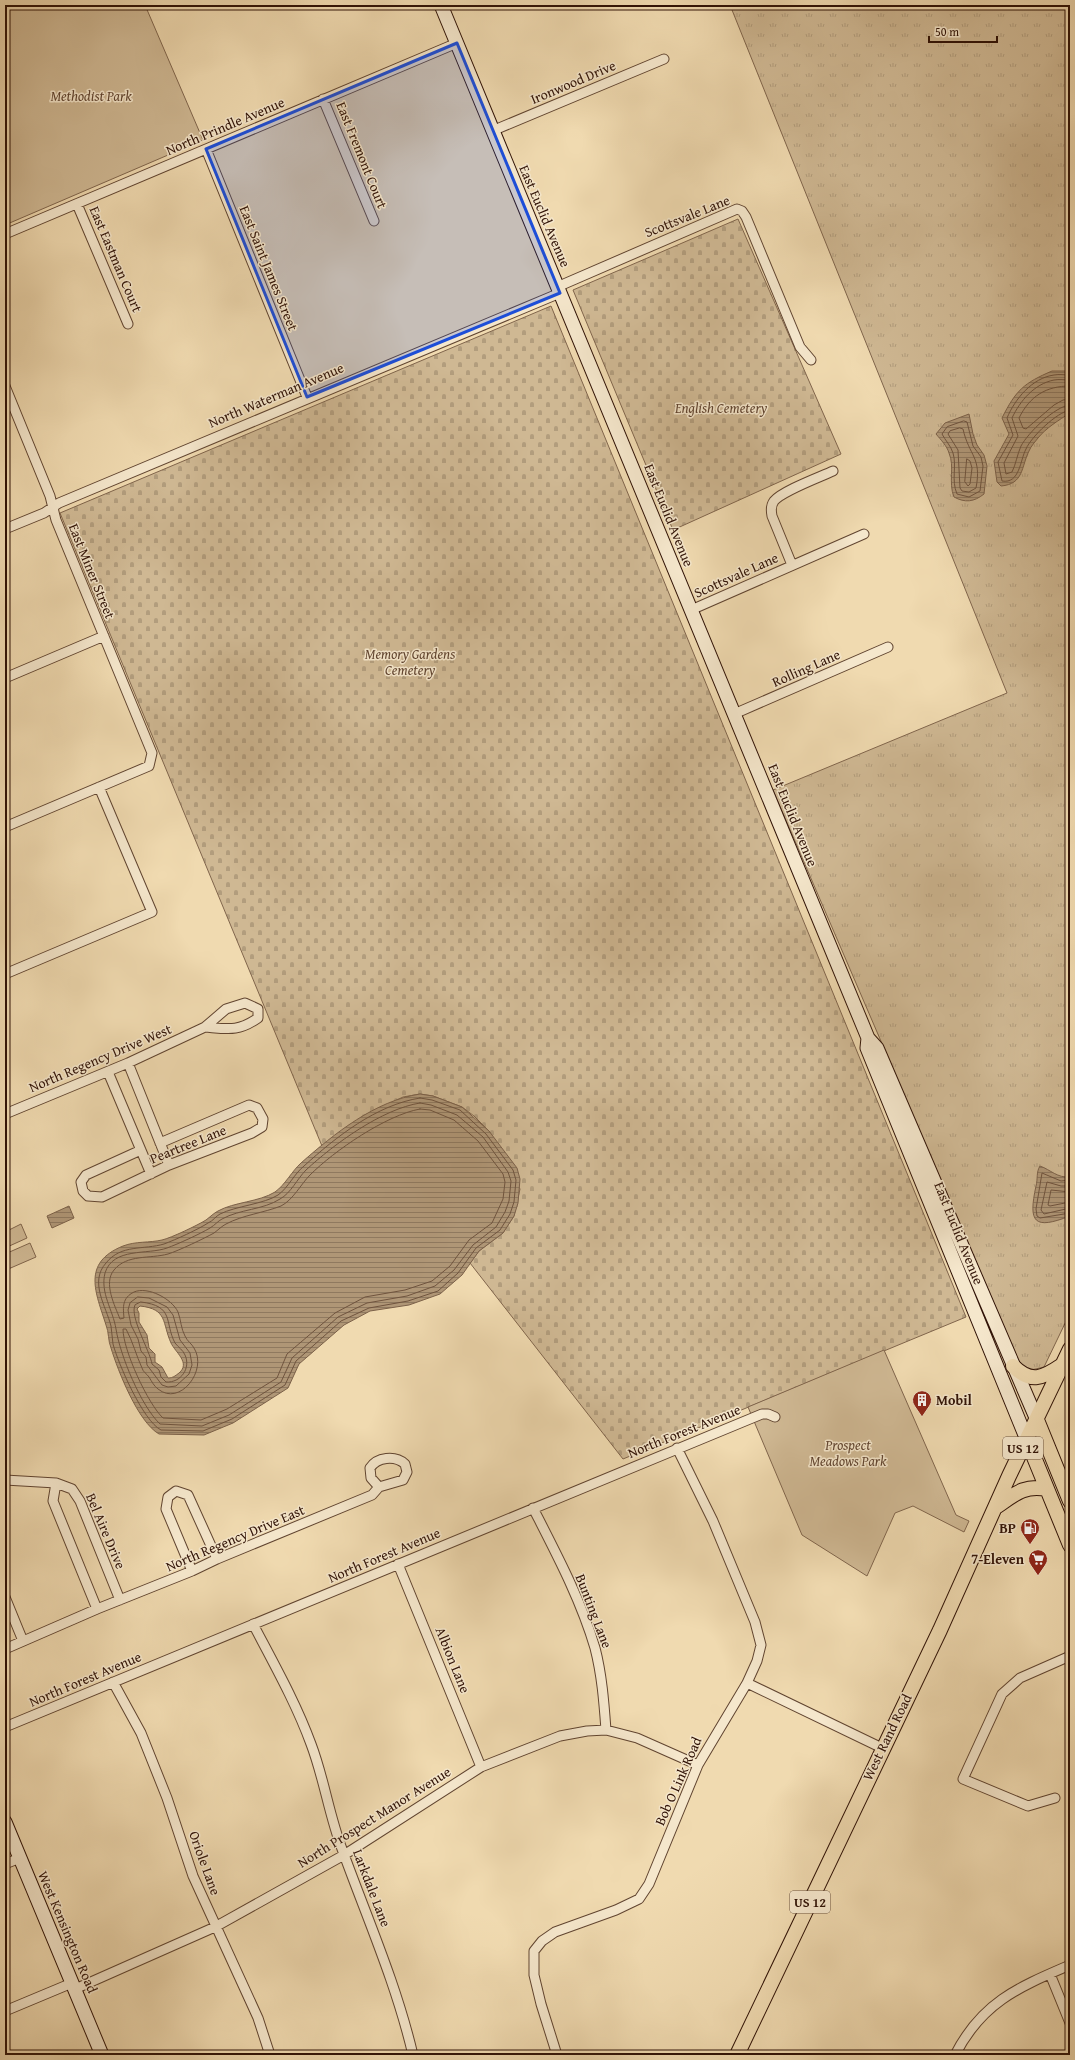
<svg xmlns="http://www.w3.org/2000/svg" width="1075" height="2060" font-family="'Gentium Book Plus',serif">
	<defs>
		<pattern id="grass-tufts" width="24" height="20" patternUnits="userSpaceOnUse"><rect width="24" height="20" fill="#cfb893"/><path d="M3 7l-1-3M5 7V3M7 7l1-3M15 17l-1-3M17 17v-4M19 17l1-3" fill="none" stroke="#b29d7d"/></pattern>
		<pattern id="cemetery-stones" width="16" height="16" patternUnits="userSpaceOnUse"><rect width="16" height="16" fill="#cfb893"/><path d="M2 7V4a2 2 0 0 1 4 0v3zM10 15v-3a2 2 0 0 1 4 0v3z" fill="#b29d7d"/></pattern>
		<pattern id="water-rules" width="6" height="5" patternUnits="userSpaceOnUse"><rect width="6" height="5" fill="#af9676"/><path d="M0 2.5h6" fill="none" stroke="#8f795f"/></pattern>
	</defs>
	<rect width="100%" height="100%" fill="#f0dab0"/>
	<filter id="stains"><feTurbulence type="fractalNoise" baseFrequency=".005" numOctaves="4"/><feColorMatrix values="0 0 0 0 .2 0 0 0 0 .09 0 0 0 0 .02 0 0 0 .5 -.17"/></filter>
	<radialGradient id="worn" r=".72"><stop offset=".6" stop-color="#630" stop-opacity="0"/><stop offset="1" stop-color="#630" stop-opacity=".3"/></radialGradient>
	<path fill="url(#grass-tufts)" stroke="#80654c" d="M730,5h340v1308l-26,54 -13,3 -10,-3 -248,-577 234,-97z"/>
	<path fill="url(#cemetery-stones)" stroke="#80654c" d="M738,219l103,235 -168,76 -100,-240z
		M551,306l415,1011 -343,142 -153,-196 9,-12 24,-18 11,-17 6,-27 -31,-58 -15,-15 -12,-9 -29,-11 -13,-2 -17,3 -40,19 -41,30 -262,-633z"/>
	<path fill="#cfb893" stroke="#80654c" d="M5,5h140l58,135 -198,85z
		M21,1224l6,14 -22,10v-16z
		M30,1243l6,14 -30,13 -1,-16z
		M884,1350l72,165 13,6 -5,11 -51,-26 -18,7 -28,63 -65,-41 -54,-128z"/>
	<path fill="url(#water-rules)" stroke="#7c6149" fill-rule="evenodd" d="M1052,371h18v42c-11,7 -24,15 -32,25 -3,4 -7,8 -9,13 -8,16 -5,33 -28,35l-4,-4 -3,-21 15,-27 -7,-16c14,-28 22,-35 50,-47z
		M969,414l4,20 4,11 7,10 3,11 -3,28c-10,8 -19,9 -30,3 -6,-15 1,-30 -5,-44 -2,-7 -8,-13 -13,-19l9,-11z
		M420,1094l13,2 29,11 27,24 28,37 3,11 -2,24 -4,13 -11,17 -24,18 -17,24 -22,19 -31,11 -39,6 -26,14 -45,39 -11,24 -55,35 -29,12 -45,-1c-21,-12 -41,-63 -48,-86 -3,-7 -2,-16 -5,-23 -10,-32 -25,-62 17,-79 13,-5 26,-3 39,-6 9,-2 36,-15 44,-20 4,-3 8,-7 12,-9 16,-9 41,-9 57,-19 10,-7 17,-21 26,-29 34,-30 74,-62 119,-69zM140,1306c28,3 22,17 31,37 4,9 20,20 8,30 -4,3 -6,5 -11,5l-6,-11 -7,-5v-8l-6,-6 -2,-13 -8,-13v-9l-2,-4z
		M1040,1166c11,4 17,12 30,11v39c-36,14 -42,7 -34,-30 2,-7 0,-14 4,-20z
		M69,1206l5,12 -22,10 -5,-12z"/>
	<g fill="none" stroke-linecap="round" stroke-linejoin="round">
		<path stroke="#70543e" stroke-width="1" d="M1070,375c-5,0 -11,-1 -16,0 -22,3 -39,24 -47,43l6,17 -15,27 4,19c18,3 18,-21 24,-32 5,-12 31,-37 44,-39
			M1070,380c-5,0 -11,-1 -16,0 -20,4 -34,21 -42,38l6,18 -14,27 2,11 6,-2c4,-8 5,-17 9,-26 7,-13 34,-40 49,-41
			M1070,386c-24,0 -40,10 -51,32l4,10 3,1 28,-24 9,-5 7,-1
			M964,421l3,1 6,24 8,11 2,9 -3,25 -11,6 -12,-3c-6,-14 0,-28 -4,-41 -2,-7 -8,-13 -11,-19l5,-7z
			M960,428l3,1c6,27 19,28 13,59l-7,4 -7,-1 -2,-3 -2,-38 -10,-16 2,-3z
			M967,459l3,2 2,7 -2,16 -2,2 -3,-4z
			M420,1098l12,2 28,10 26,24 27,36 3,10 -2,22 -4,12 -10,16 -24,18 -18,25 -20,18 -30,10 -39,7 -28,13 -45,40 -11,24 -53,34 -29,12 -42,-1c-18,-9 -43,-67 -48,-86 -1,-6 -1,-12 -2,-18 -5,-20 -22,-44 -5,-63 15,-19 38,-13 58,-19 11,-4 35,-15 44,-21 5,-2 8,-7 12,-9 16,-8 44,-10 58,-19 10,-7 16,-21 26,-29 32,-29 72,-61 116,-68z
			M420,1103l11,2 26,10 26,22 25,35 3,9 -2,20 -4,11 -9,15 -23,18 -19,25 -19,16 -28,10 -40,7 -29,14 -46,41 -11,24 -52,33 -27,11 -42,-2c-19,-18 -40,-69 -44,-95 -3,-19 -16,-36 -11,-56 8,-26 43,-18 62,-25 11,-4 33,-14 43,-20 5,-3 8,-7 12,-9 18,-10 41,-9 58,-20 11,-6 17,-20 26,-29 28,-26 76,-61 114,-67z
			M420,1109l10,1 24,10 24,21 25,33 2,8 -2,17 -11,24 -23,17 -19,26 -18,15 -27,9 -40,7 -30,16 -48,41 -10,24 -50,31 -26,11 -38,-2c-15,-14 -40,-68 -40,-89h3c7,13 10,26 16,39 1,4 5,6 7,9 3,5 5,9 9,12 22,18 50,-19 36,-41 -2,-4 -7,-7 -9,-12 -4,-7 -4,-16 -7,-24 -6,-13 -30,-26 -44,-20 -12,6 -11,15 -10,26l-4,1c-5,-13 -17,-36 -6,-49 13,-16 36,-11 54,-16 10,-3 37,-16 46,-21 4,-3 8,-7 12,-9 17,-9 37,-11 55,-18 12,-6 20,-22 29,-31 24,-24 76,-60 110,-66z
			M1070,1180l-9,1 -19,-8 -6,36 1,7 3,2 30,-5
			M1070,1186h-9l-14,-4 -6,28 3,4 26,-6
			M1070,1192l-19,-2 -3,15 2,1 20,-4
			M138,1297l11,1 18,9 6,8 7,25 10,13 2,12 -3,9 -13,12 -8,1 -6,-2 -15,-20 -1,-8 -5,-6 -3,-12 -7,-14 -3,-15 2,-7z
			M141,1302c34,4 23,20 34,41 3,4 8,7 10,12 6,13 -4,28 -19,27l-5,-5 -2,-7 -7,-6c-2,-13 -23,-48 -17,-59z"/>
		<g stroke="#604430" stroke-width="11">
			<path id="street" d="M323,99l51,122
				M492,131l172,-72
				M206,149l101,248
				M77,204l51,120
				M5,234l452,-191
				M557,287l180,-78 5,2 4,6 54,130 11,13
				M5,386l45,110 6,24 96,233 -3,13 -144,61
				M5,529l39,-16 15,-10 501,-210
				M792,565l-20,-49c-1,-5 -1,-11 2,-15 8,-10 46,-24 59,-30
				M691,610l173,-76
				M5,678l99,-42
				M734,714l154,-67
				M5,974l147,-62 -53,-125
				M128,1063l41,102
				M108,1072l43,102
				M5,1114l123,-51 77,-36 21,-18 19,-6 13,6v9c-20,14 -30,11 -53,9
				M141,1150l-55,25 -5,7 2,9 5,5 14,1 67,-32 83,-32 10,-6 1,-8 -6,-11 -8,-3 -89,38
				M5,1480l51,3 16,6 8,12 40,99
				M56,1483l-3,18 44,108
				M533,1508c23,45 48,92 62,140 7,27 9,55 11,82
				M398,1564l83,203
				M192,1571l-26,-62 2,-12 8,-6 12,4 29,64
				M5,1597l18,44
				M253,1624c21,40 43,79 58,120 13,34 18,71 31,105 25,69 54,134 71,206
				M5,1649l92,-40 95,-38 25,-12 155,-64 7,-8 -8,-9 -1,-10c7,-11 25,-13 35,-4l2,8 -4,8 -24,7
				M113,1682l28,51 26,65 26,78 65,142 12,37
				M747,1683l135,65
				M5,1727l757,-313h6l7,3
				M1055,1798l-27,8 -65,-27 39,-85 18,-16 50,-22
				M5,1864l15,-6
				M1050,1974l20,49
				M75,1989l140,-62 129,-72 137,-88 79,-31 27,-5 19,-1 31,8 61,27
				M5,2011l67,-28
				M557,2055l-16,-51 -7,-29v-24l8,-10 13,-9 61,-22 23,-11 10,-15 49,-119 49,-82 10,-22 4,-16 -6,-23 -42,-101 -36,-73
				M955,2055c27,-53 64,-68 115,-90"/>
		</g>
		<g stroke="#301206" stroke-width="15">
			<path id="secondary" d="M441,5l427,1033 9,10 160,372
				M868,1038l-1,10 160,392
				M5,1822l97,233"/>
		</g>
		<g stroke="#301206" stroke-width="16">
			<path id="primary" d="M1013,1366c18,18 30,12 49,-1
				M1037,1420l33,81
				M1027,1440l43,105
				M996,1507c19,-13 27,-22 51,-18
				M737,2055l203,-425 69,-154 61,-127"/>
		</g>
		<use href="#street" stroke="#f5e7cc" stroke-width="9"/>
		<use href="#secondary" stroke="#f5e7cc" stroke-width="13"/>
		<use href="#primary" stroke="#f0dab0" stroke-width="14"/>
	</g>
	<path fill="#1d4ed8" fill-opacity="0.2" stroke="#1d4ed8" stroke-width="3" stroke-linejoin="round" d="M457,43l103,250 -253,104 -101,-248z"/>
	<defs>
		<g id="building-pin" transform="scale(1)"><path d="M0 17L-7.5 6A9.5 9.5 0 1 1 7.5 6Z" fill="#8f2418" stroke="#f5e7cc"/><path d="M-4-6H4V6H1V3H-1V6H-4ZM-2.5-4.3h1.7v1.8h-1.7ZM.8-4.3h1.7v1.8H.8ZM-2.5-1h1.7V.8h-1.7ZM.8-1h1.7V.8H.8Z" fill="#fff"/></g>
		<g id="fuel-pin" transform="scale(1)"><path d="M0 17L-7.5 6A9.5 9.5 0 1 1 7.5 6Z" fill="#8f2418" stroke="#f5e7cc"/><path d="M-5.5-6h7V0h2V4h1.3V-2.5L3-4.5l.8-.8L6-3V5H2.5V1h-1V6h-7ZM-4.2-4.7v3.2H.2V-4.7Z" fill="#fff"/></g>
		<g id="supermarket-pin" transform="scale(1)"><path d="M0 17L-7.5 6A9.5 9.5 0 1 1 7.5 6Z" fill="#8f2418" stroke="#f5e7cc"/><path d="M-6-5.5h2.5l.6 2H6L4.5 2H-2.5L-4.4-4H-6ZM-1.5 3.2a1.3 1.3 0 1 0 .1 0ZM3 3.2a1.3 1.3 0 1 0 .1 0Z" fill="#fff"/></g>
	</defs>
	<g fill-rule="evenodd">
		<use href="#building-pin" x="922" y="1400"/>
		<use href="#fuel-pin" x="1030" y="1528"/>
		<use href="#supermarket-pin" x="1038" y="1559"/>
	</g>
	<g text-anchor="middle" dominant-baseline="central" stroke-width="3" stroke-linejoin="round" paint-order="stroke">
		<g fill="#f5e7cc" stroke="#6b5241" stroke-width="1">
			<rect x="1003" y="1437" width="40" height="22" rx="3"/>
			<rect x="790" y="1891" width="40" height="22" rx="3"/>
		</g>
		<g font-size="13" font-weight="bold" fill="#301206">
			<text x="1023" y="1448">US 12</text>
			<text x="810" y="1902">US 12</text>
		</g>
		<g font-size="14" fill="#301206" stroke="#f5e7cc">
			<text transform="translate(573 82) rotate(-23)">Ironwood Drive</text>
			<text transform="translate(225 126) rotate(-23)">North Prindle Avenue</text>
			<text transform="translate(362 155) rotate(68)">East Fremont Court</text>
			<text transform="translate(545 216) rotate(67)">East Euclid Avenue</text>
			<text transform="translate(687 216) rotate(-22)">Scottsvale Lane</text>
			<text transform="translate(116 259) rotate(67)">East Eastman Court</text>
			<text transform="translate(269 268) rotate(68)">East Saint James Street</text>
			<text transform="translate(276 395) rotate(-23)">North Waterman Avenue</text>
			<text transform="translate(669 515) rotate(68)">East Euclid Avenue</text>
			<text transform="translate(92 571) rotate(68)">East Miner Street</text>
			<text transform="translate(736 575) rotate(-24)">Scottsvale Lane</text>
			<text transform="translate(806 668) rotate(-24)">Rolling Lane</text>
			<text transform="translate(793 815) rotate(68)">East Euclid Avenue</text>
			<text transform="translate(100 1058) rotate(-23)">North Regency Drive West</text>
			<text transform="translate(188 1144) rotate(-22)">Peartree Lane</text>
			<text transform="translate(959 1233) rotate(68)">East Euclid Avenue</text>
			<text transform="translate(684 1431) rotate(-22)">North Forest Avenue</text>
			<text transform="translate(106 1531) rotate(67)">Bel Aire Drive</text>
			<text transform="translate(235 1538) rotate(-23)">North Regency Drive East</text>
			<text transform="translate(384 1555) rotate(-23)">North Forest Avenue</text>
			<text transform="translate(594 1611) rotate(69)">Bunting Lane</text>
			<text transform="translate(453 1660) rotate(68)">Albion Lane</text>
			<text transform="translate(85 1679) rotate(-23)">North Forest Avenue</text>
			<text transform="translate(887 1737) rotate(-64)">West Rand Road</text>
			<text transform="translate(678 1781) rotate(-66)">Bob O Link Road</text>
			<text transform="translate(374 1817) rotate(-32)">North Prospect Manor Avenue</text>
			<text transform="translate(205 1863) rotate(70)">Oriole Lane</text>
			<text transform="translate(372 1888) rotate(69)">Larkdale Lane</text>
			<text transform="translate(68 1932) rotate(67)">West Kensington Road</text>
		</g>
		<g font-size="14" font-style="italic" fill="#604430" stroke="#f5e7cc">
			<text x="91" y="96">Methodist Park</text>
			<text x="721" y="408">English Cemetery</text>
			<text x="410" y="654">Memory Gardens<tspan x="410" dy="16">Cemetery</tspan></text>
			<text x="848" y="1445">Prospect<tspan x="848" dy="16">Meadows Park</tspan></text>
		</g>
		<g font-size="14" font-weight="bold" fill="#301206" stroke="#f5e7cc" text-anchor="end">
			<text x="936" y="1400" text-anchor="start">Mobil</text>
			<text x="1016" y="1528">BP</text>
			<text x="1024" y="1559">7-Eleven</text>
		</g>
	</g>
	<rect width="1075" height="2060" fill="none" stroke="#f0dab0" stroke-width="20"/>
	<rect x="6" y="6" width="1063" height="2048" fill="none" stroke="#301206" stroke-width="2"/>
	<rect x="10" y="10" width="1055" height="2040" fill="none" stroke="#301206"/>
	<path d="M929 36v6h68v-6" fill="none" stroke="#301206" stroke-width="2"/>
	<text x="935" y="36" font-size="12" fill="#301206" stroke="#f5e7cc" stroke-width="3" paint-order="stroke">50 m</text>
	<rect width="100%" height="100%" filter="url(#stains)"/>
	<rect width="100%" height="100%" fill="url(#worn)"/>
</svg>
